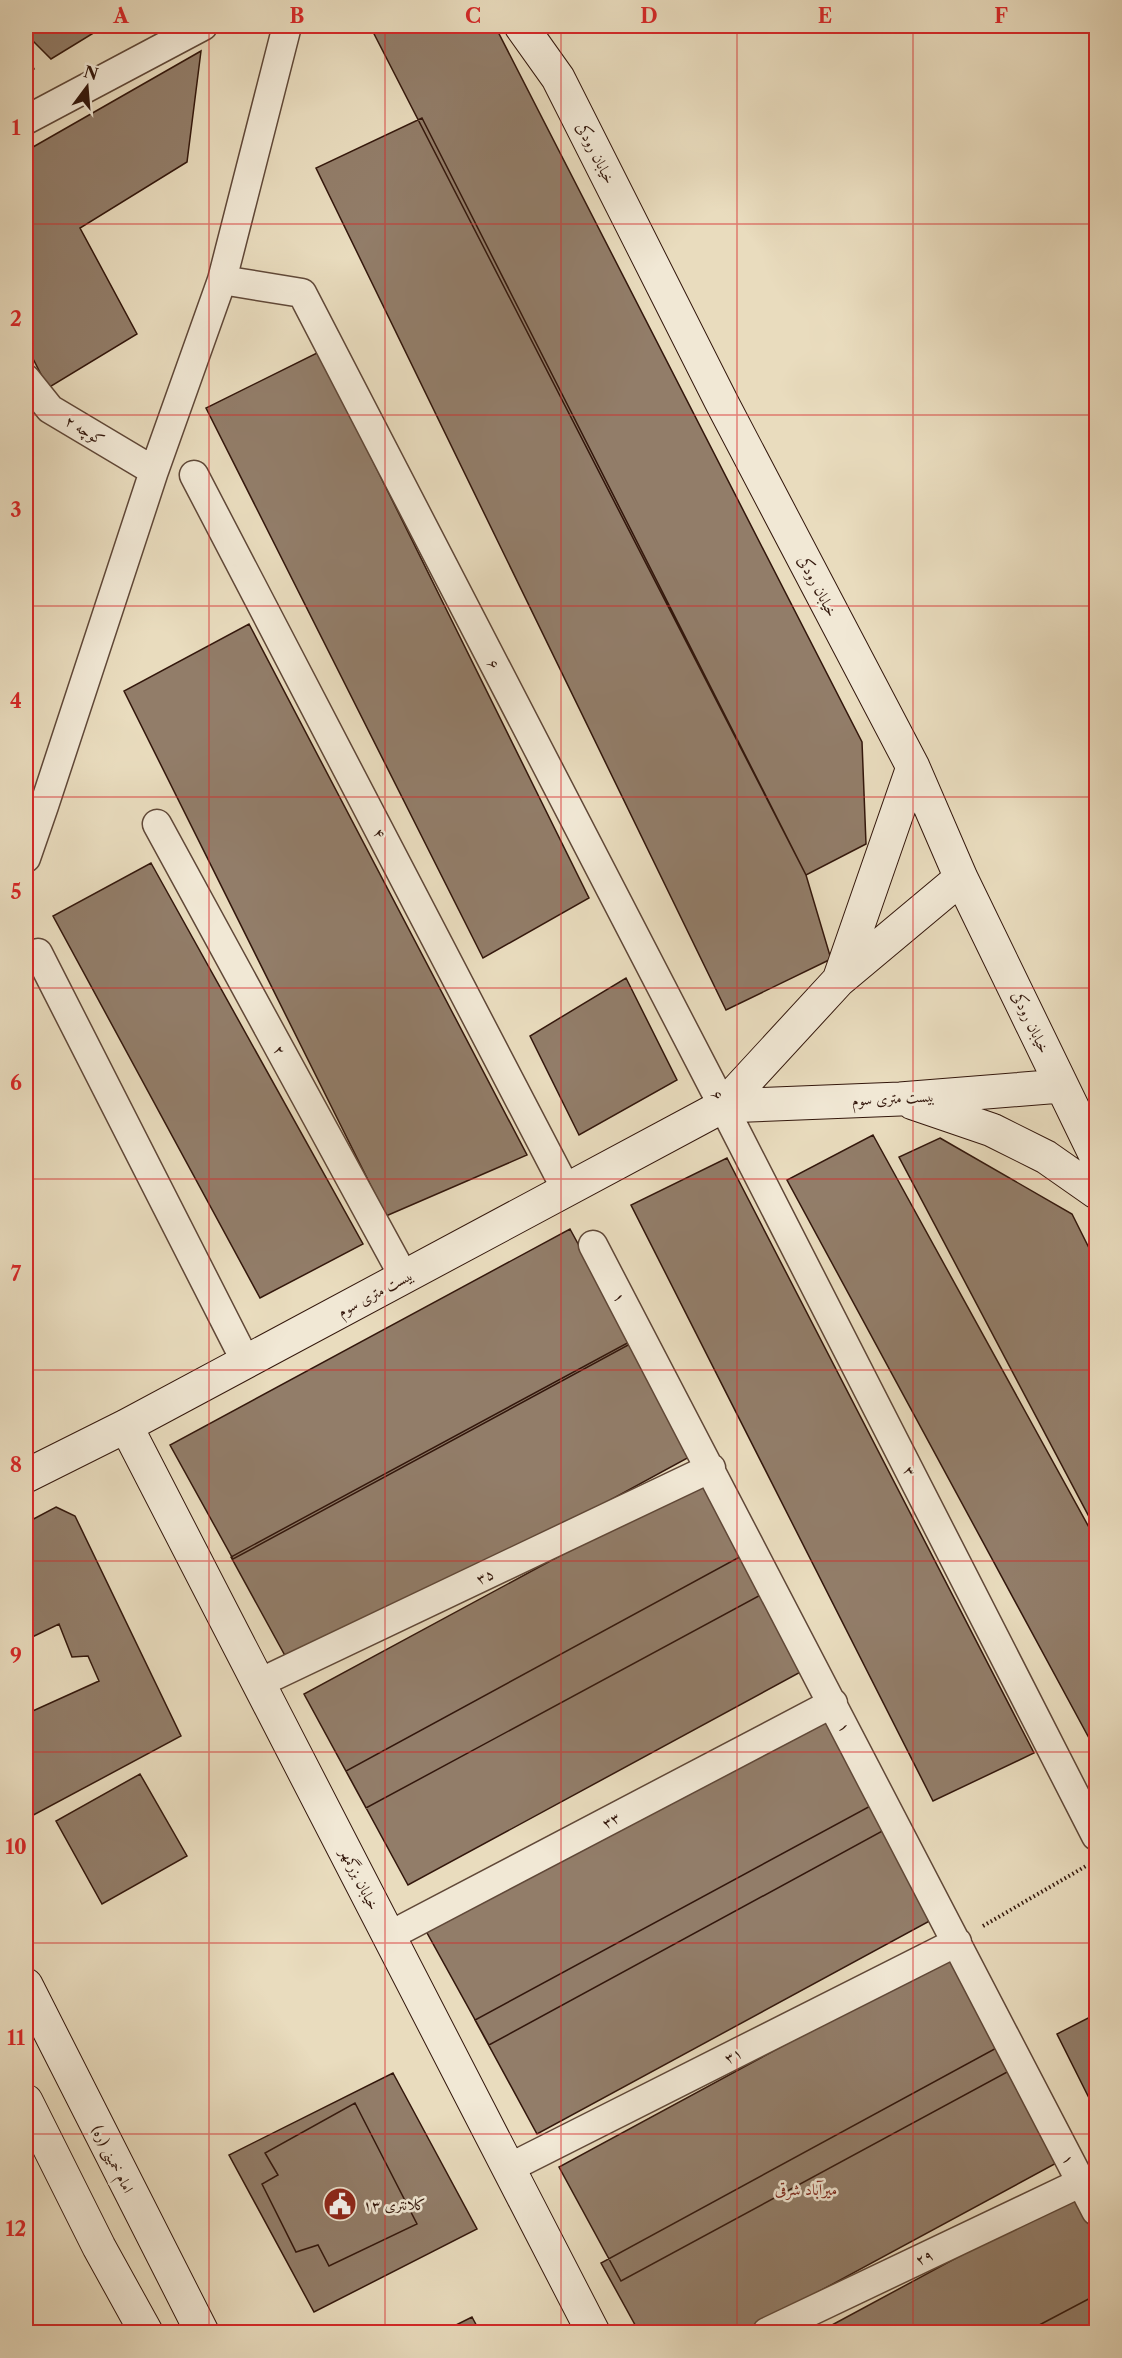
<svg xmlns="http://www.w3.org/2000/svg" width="1122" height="2358" font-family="'Libre Caslon Text',Amiri,serif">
	<rect width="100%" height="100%" fill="#e9dcbe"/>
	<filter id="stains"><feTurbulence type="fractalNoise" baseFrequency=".00333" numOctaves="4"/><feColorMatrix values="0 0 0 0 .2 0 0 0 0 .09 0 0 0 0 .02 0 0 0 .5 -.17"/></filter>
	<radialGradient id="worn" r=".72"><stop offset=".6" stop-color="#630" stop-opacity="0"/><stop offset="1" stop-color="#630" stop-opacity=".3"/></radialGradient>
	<path fill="#927d69" stroke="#33170c" stroke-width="1.5" d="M26,26h79l-54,33 -24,-24z
		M370,26h125l367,716 4,102 -60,31z
		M201,51l-14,111 -107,66 57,106 -89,54 -22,-43v-194z
		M26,52l8,17 -8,5z
		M422,118l384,757 25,84 -105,51 -410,-842z
		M319,352l270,546 -106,60 -277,-550z
		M249,624l278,531 -141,61 -262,-525z
		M151,863l212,381 -103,54 -207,-382z
		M626,978l51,102 -98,55 -49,-99z
		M873,1135l223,405v211l-309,-571z
		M940,1138l132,76 24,48v268l-197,-373z
		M727,1158l307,595 -101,48 -302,-596z
		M570,1229l62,114 -399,216 -63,-114z
		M631,1341l62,114 -399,217 -63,-115z
		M704,1478l62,114 -400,216 -62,-114z
		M56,1507l19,9 106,220 -155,83v-105l73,-33 -11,-25 -16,1 -13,-33 -33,16v-117z
		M745,1554l63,114 -400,217 -62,-114z
		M826,1715l62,113 -399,217 -63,-114z
		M140,1774l47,82 -85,48 -46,-83z
		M874,1804l63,113 -400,217 -62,-114z
		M958,1951l62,114 -399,216 -62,-114z
		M1096,2014v98l-39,-78z
		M1000,2046l62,114 -318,172h-105l-38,-69z
		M393,2073l84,156 -163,83 -85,-157z
		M355,2103l62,121 -88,42 -11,-21 -22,7 -34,-68 16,-9 -13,-22z
		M1073,2195l23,42v93l-5,2h-272z
		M1096,2295v37h-70z
		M472,2317l8,15h-38z"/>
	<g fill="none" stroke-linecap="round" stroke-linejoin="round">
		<g stroke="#604838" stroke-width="31">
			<path id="minor" d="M26,120l177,-94
				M222,280l80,13 421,813 373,730
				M26,379l24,30 104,62
				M194,475l373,716
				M157,824l247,453
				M26,858l18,-52 110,-335 68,-191 65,-254
				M38,953l208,409
				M593,1245l503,966
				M259,1683l452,-215
				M389,1936l444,-233
				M509,2168l448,-226
				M767,2332l315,-150"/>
		</g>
		<g stroke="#33170c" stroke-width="35">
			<path id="secondary" d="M521,26l37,52 164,325 191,364 48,111 135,278
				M839,980l74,-213
				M913,1103l79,27 54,27 50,35
				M723,1106l177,-7 161,-13
				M126,1426l467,906
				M26,1476l100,-50 597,-320 116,-126 122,-102
				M26,1985l176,347
				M26,2101l73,146 47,85"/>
		</g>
		<path stroke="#33170c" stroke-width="4" stroke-dasharray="1.5 3" stroke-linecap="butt" d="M983,1926l103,-60"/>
		<use href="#minor" stroke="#f1e8d5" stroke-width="28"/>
		<use href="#secondary" stroke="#f1e8d5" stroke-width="33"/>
	</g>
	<path fill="none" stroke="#d62828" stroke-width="1.5" stroke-opacity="0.55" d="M209,26v2306M385,26v2306M561,26v2306M737,26v2306M913,26v2306M26,224h1070M26,415h1070M26,606h1070M26,797h1070M26,988h1070M26,1179h1070M26,1370h1070M26,1561h1070M26,1752h1070M26,1943h1070M26,2134h1070"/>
	<defs>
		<g id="civic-disc" transform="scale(1.725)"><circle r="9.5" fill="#8f2418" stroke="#f1e8d5"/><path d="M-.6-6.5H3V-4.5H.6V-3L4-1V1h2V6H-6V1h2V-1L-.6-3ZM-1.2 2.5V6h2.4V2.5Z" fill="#fff"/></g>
	</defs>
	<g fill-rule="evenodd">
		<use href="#civic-disc" x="340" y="2204"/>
	</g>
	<g text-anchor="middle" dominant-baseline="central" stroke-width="5" stroke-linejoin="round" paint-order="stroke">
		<g font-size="15" fill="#33170c" stroke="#f1e8d5">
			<text transform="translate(596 153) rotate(63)">خیابان رودکی</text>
			<text transform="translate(85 430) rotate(31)">کوچه ۲</text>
			<text transform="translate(818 586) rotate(62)">خیابان رودکی</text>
			<text transform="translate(494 664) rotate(63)">۶</text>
			<text transform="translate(380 833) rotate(62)">۴</text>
			<text transform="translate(1031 1022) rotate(64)">خیابان رودکی</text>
			<text transform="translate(280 1050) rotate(61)">۲</text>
			<text transform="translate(718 1095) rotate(63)">۶</text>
			<text transform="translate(893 1098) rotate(-3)">بیست متری سوم</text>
			<text transform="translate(375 1293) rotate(-28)">بیست متری سوم</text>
			<text transform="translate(620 1297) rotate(62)">۱</text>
			<text transform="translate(910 1471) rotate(63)">۳</text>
			<text transform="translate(485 1576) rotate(-25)">۳۵</text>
			<text transform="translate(845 1727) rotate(63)">۱</text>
			<text transform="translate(611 1820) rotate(-28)">۳۳</text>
			<text transform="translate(360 1879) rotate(63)">خیابان بزرگمهر</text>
			<text transform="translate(733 2055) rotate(-27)">۳۱</text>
			<text transform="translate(113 2159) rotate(63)">امام خمینی (ره)</text>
			<text transform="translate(1069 2159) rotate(63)">۱</text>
			<text transform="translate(924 2257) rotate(-26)">۲۹</text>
		</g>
		<g font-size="15" fill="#33170c" stroke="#f1e8d5" text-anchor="start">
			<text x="363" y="2204">کلانتری ۱۳</text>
		</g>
		<g font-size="16" fill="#7a1f14" stroke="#f1e8d5">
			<text x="806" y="2189">میرآباد شرقی</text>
		</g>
	</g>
	<rect width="1122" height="2358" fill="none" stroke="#e9dcbe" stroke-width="66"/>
	<g transform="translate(87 87) rotate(16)" stroke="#f1e8d5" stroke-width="4.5" paint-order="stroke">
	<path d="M0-4.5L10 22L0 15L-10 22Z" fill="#33170c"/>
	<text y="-9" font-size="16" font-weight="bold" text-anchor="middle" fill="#33170c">N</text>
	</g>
	<rect x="33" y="33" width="1056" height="2292" fill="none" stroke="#d62828" stroke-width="2"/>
	<g font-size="20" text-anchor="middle" font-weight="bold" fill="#d62828">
		<text x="121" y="23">A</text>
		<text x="297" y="23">B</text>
		<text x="473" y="23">C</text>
		<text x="649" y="23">D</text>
		<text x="825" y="23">E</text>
		<text x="1001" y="23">F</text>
		<text x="16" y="135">1</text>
		<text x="16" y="326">2</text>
		<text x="16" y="517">3</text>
		<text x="16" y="708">4</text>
		<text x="16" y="899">5</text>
		<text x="16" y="1090">6</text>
		<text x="16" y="1281">7</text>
		<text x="16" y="1472">8</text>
		<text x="16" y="1663">9</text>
		<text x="16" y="1854">10</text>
		<text x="16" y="2045">11</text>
		<text x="16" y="2236">12</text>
	</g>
	<rect width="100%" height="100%" filter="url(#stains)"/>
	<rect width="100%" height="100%" fill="url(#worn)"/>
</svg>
